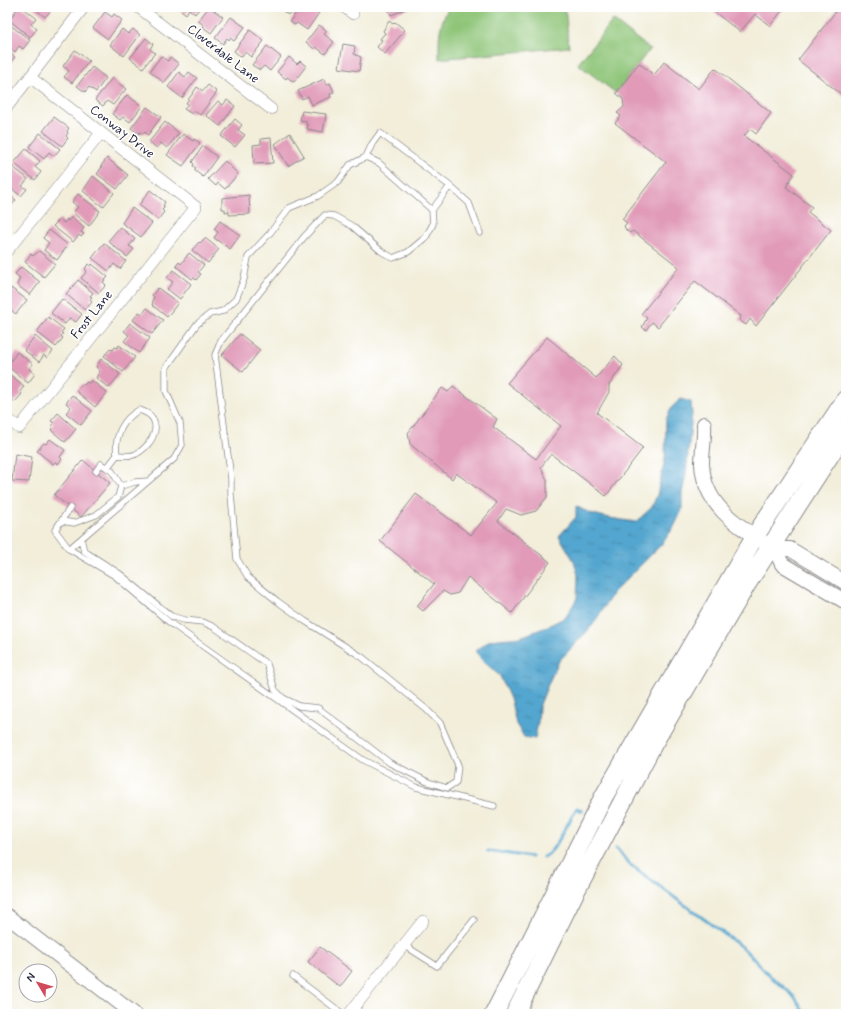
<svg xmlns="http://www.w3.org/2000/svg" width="853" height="1021" font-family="Mynerve,sans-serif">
	<defs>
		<pattern id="water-ripples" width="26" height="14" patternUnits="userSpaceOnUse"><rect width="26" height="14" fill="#53a6cf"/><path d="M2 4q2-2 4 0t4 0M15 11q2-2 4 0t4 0" fill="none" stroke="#4487a9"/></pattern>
	</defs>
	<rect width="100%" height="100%" fill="#fff"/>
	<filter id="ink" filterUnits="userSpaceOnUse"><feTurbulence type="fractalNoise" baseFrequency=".025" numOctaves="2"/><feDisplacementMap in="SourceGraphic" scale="8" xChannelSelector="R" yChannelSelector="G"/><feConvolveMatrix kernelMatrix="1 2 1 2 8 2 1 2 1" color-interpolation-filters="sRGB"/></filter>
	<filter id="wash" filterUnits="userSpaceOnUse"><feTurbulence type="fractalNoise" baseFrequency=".012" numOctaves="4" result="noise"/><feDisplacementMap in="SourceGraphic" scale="16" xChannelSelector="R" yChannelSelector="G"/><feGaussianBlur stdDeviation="0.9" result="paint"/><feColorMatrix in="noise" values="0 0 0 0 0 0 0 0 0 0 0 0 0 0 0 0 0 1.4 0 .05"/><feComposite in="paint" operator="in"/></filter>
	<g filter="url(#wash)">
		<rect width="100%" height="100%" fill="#f2eeda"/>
		<path fill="#8dc477" stroke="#587359" d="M449,7h116l4,40 -130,12c0,-23 -1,-32 10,-52z
			M613,20l37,29 -34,44 -38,-29z"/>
		<path fill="url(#water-ripples)" stroke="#3a6485" d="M681,399l10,3 1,11 -6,61 -4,19v17l-8,17 -13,18 -48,48 -21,33 -33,35 -10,21 -10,25 -1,15 -3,17 -11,-2 -8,-13 -5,-23 -11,-25 -19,-17 -5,-8 14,-11 30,-3 24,-9 22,-11 11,-19 1,-23 -4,-14 -15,-25 17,-19v-11c17,11 41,13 60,16l16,-15 5,-12 8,-36 1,-40 6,-12z"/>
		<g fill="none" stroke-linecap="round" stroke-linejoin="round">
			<path stroke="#53a6cf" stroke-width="3" d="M616,848l13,16 113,83 28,29 17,14 9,9 9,15
				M488,851l43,6
				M543,857c11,-2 27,-39 34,-49l5,3"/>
		</g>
		<g id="blocks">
			<path fill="#e19bb9" d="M19,7h3l14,11 -5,6 6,5 -7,8 -21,-17z
				M33,7h17l2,2 -7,8z
				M177,7h24l-6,7 -6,-5 -3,5z
				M209,7l14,10 -12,16 -8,-6 1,-2 -6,-4z
				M278,7h17l-7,8z
				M300,7h11l8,6 -12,17 -10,-7 -2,2 -5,-4z
				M387,7h24l-20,8z
				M708,7h77l-15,19 -15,-12 -15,18z
				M839,7h7v91l-48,-38z
				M105,12l7,5 2,-3 8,6 -14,19 -15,-11z
				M231,17l14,10 -11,14 -4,-3 -1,2 -2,-2 -4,6 -8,-6z
				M389,21l4,3 2,-2 10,8 -20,24 -8,-7 5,-7 -2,-1 5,-6 -2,-2z
				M10,25l20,15 -7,9 -4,-3 -4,6 -8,-6v-18z
				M319,25l8,6 -3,3 10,8 -9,12 -9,-7 -2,2 -8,-7z
				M122,29l6,5 5,-5 7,6 -16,21 -14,-11z
				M250,30l14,11 -13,16 -6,-5 -4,5 -7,-6z
				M146,38l7,6 -3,5 5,4 -12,15 -13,-10z
				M343,44l12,2 -1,8 7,3 -2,14 -20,-3z
				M267,46l14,11 -11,14 -6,-5 -4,4 -8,-5z
				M75,50l14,11 -17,22 -8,-6 5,-6 -6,-5z
				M7,51l8,6 -8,10z
				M161,56l7,5 2,-4 9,7 -15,19 -14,-12z
				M289,57l8,7 3,-3 6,5 -12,16 -7,-5 -1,2 -9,-7z
				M664,62l35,27 16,-21 56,45 -15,21 -6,-5 -6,7 50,38 -8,13 26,20 -4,5 23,18 -75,96 -6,-7 -4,6 -7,-5 2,-4 -46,-35 -37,46 -6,-5 -6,8 -4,-3 5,-9 -6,-4 38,-47 -46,-36 -3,2 -4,-3 -2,-4 3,-3 -5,-4 44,-57 -51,-39 6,-7 -4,-3 7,-6 -1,-8 -7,-6 23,-30 15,12z
				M92,67l14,11 -10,14 -7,-5 -4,5 -8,-6z
				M179,72l6,5 4,-5 8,6 -15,20 -14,-11z
				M112,78l14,11 -13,16 -6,-4 -4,5 -8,-6z
				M324,79l2,6 4,-2 4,9 -4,2 1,3 -19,8 -4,-9 -6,3 -4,-8z
				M208,85l9,7 -17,23 -6,-4 -2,3 -8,-5 4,-5 -2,-1 11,-16 6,4z
				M127,95l15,11 -12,16 -7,-5 -3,3 -8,-6z
				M227,100l8,6 -15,20 -14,-11 12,-14 5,4z
				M147,107l14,10 -13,18 -3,-3 -2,2 -3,-2 -1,2 -8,-6z
				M302,111l24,3 -3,18 -16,-3 1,-4 -2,-1v-3l-6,-1z
				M54,117l15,11 -2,3 1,2 -2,3 2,2 -6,8 -19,-15z
				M235,119l7,6 -4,5 7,5 -10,12 -14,-11z
				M165,122l14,11 -12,15 -6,-5 -4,5 -8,-6z
				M40,133l20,16 -6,7 -5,-4 -5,7 -15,-12z
				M290,133l14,23 -16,10 -13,-22z
				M183,134l10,7 1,-2 6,4 -17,23 -16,-11z
				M271,138l2,25 -19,1 -1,-19 8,-1v-5z
				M203,146l14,11 -14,20 -9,-7 2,-2 -3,-2 1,-2 -2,-2z
				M26,149l14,12 -5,6 6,5 -6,8 -21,-17z
				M107,158l21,17 -11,14 -20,-15 5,-7 -1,-1z
				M225,161l13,13 -13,15 -7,-6 -2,3 -8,-7z
				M13,167l15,12 -6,7 5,3 -6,7 -14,-11v-10z
				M93,176l21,17 -11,14 -20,-16z
				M150,190l15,12 -2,4 2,1 -3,3 2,2 -6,8 -19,-15z
				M7,193l9,7 -7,8 2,1 -4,5z
				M78,194l22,17 -11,15 -16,-13 5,-6 -6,-5z
				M249,195l1,19 -21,1v-4l-4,1v-3h-3v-11z
				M132,208l20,15 -11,14 -19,-14z
				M71,217l13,11 -3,4 3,2 -3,3 -2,-2 -6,7 -20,-16 7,-7 4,4 3,-4 1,2z
				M220,221l20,14 -10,14 -16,-11 4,-6 -4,-3z
				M120,227l15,12 -6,7 5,3 -7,8 -19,-16z
				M49,230l19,15 -11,15 -13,-10 5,-7 -6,-5z
				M205,238l14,11 -11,14 -16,-13 7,-8 1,1z
				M104,243l22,18 -6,8 -6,-5 -5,7 -17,-13z
				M39,251l16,13 -11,13 -19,-15 6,-8 2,2z
				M189,253l15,12 -6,7 3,2 -5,6 -2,-2 -2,1 -16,-13 3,-4 2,2z
				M88,264l3,2 1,-2 16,13 -5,5 3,3 -7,8 -18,-15 6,-7 -2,-2z
				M21,267l19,15 -10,13 -13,-10 3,-7 -5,-4z
				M173,270l18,14 -11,15 -13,-10 6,-7 -6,-4z
				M78,280l15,13 -3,3 2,1 -2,3 2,2 -7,8 -19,-16z
				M11,288l16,12 -11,14 -9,-7v-14z
				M158,288l20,15 -11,14 -15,-12 1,-3 -1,-1 2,-4 -2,-2z
				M62,299l20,15 -6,8 -6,-4 -5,6 -14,-11z
				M147,308l16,12 -11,14 -19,-14 6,-8 3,2z
				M48,317l16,12 -3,4 2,1 -2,2 2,2 -7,9 -19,-15z
				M130,323l20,15 -11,15 -15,-12 5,-6 -5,-4z
				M240,334l20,16 -17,22 -21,-17z
				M35,336l18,15 -6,7 -3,-3 -5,7 -15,-12z
				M547,337l49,41 19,-22 8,9 -14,20v7l-12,21 46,35 -37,48 -55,-42 -10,13 6,13v17l-11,14 -15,4 -15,-6 -8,12 52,41 -38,51 -44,-36 -10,16 -8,2 -7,-4 -20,20 -6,-5 17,-22 -54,-43 36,-47 55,41 26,-32 -41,-30 -4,6 -42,-35 -2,-11 34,-45 6,4 5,-6 44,33 -4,8 43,32 25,-33 -54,-43z
				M119,345l16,12 -12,15 -19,-16 6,-7 3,1 2,-3 2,1z
				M17,352l16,12 -4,5 6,5 -7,9 -21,-17z
				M101,359l19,15 -11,14 -13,-10 4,-7 -4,-4z
				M7,372l17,14 -4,6 2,2 -7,8 -8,-6z
				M91,380l16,13 -12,14 -19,-16 6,-7 2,1 3,-3 2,1z
				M72,395l20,16 -11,14 -15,-12 5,-6 -5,-4z
				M58,413l18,16 -11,13 -14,-12 2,-2 -2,-2 3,-3 -3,-2z
				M50,439l15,11 -5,7 2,2 -4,5 -3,-2 -2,2 -16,-13 7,-8 2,1z
				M15,454l17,3 -3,25 -17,-1z
				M83,460l27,23 -29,34 -27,-22z
				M320,947l32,24 -12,16 -32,-25z"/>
		</g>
	</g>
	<g filter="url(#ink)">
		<use href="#blocks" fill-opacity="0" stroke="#8a888a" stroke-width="1"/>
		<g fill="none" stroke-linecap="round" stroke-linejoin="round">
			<g stroke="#8a888a" stroke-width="7">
				<path id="service" d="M366,157l13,6 53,47 18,-24
					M107,468l10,-13c5,0 14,2 19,-1 19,-10 30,-37 3,-44 -16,9 -25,26 -22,45
					M121,486l14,-4 13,-1
					M70,508l-15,22 14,19 46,27 54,46 194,138 53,27 78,19
					M62,521l12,2 22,-8 22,-18 3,-11 -9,-15 -11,-7 -5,7
					M81,539l3,12 36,23 51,42 13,4 19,2 11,5 53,37 8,26 8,8 16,8 19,2 72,55 38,19 19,6 9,-6 2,-17 -18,-42 -14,-14 -64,-52 -57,-36 -28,-20 -29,-24 -11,-18 -6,-64v-16l-16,-124 6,-14 83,-104 21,-22 9,1 18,10 29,25 12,7 15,-6 18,-15 7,-13 -1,-14
					M69,549l105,-90 8,-14 -2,-22 -14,-32v-23l31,-44 13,-10 13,-3 13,-12 8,-20 4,-22 22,-24 19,-25 29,-12 20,-14 12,-17 16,-8 6,-13 8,-11 70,53 19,17 11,30
					M404,945l33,21 37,-46
					M293,976l50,38"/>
			</g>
			<g stroke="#8a888a" stroke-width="12">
				<path id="minor" d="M138,7l133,102
					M344,7l9,7
					M7,107l77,-100
					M7,251l94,-118
					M7,418l12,10 177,-221 -166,-130
					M349,1014l74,-93"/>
			</g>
			<g stroke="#8a888a" stroke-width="16">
				<path id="tertiary" d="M704,424c1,13 -2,26 -2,40 2,43 37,62 69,83l4,2h15l56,34
					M775,549l7,15 64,38
					M7,916l127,98"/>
			</g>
			<g stroke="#8a888a" stroke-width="20">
				<path id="trunk" d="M494,1014l110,-218 151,-260 91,-137
					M515,1014l58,-118 80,-152 95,-162 98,-152"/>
			</g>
			<use href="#service" stroke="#fff" stroke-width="5.5"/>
			<use href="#minor" stroke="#fff" stroke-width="11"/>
			<use href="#tertiary" stroke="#fff" stroke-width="14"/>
			<use href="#trunk" stroke="#fff" stroke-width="18"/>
		</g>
	</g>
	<g text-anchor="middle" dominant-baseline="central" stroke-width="3.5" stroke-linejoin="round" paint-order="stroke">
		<g font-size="13" fill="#22223b" stroke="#fff">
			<text transform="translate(223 54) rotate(38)">Cloverdale Lane</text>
			<text transform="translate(122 132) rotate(38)">Conway Drive</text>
			<text transform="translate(92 315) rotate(-51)">Frost Lane</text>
		</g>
	</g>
	<rect width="853" height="1021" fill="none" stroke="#fff" stroke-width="24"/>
	<g transform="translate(38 983) rotate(308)"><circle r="19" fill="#ffffff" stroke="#a7a7b1"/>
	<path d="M0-3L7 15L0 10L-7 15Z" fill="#d1495b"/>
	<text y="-6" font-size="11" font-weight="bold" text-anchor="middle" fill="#22223b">N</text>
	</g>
</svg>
